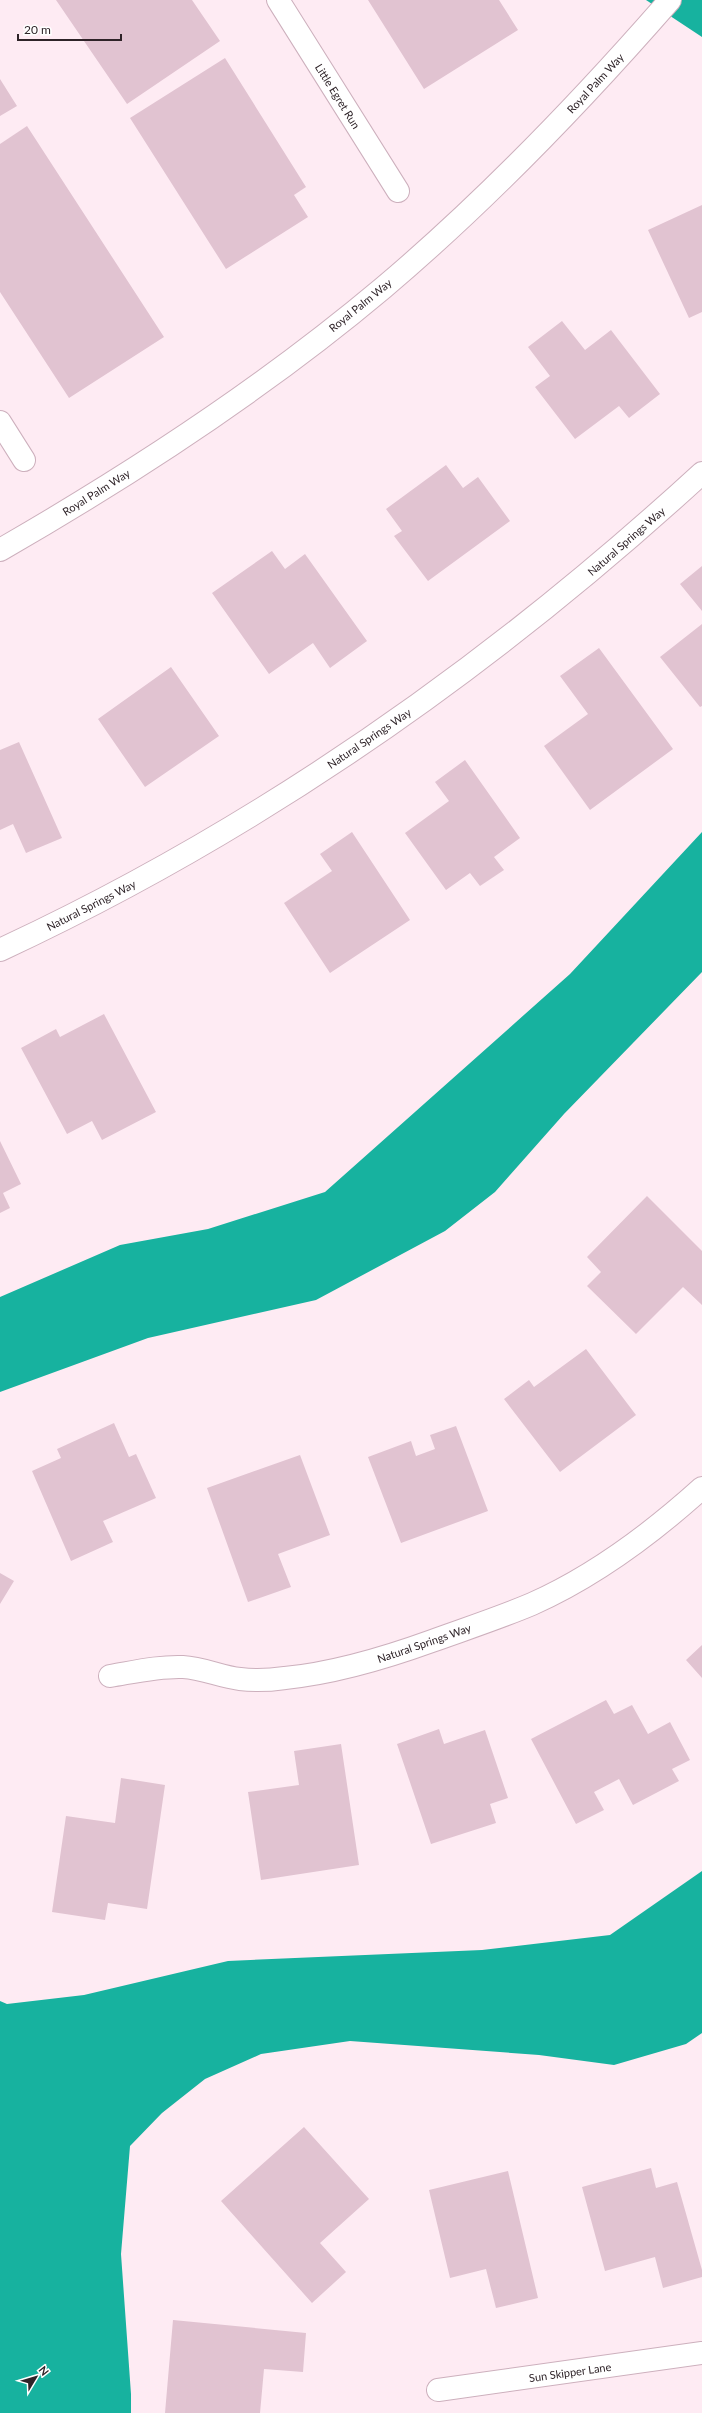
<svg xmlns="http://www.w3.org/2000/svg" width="702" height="2413" font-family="Lato,sans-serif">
	<rect width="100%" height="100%" fill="#feebf3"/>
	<path fill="#17b29f" d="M646,0h56v37z
		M702,832v140l-138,142 -69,78 -50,39 -129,69 -168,38 -148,54v-95l120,-52 88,-16 117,-37 245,-218z
		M702,1871v162l-16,11 -72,21 -75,-10 -189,-14 -89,13 -56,25 -43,34 -32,33 -9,108 10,140v19h-131v-412l7,3 77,-9 144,-34 254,-11 128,-15z"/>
	<path fill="#e1c3d1" d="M56,0h136l28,41 -93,63z
		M368,0h131l19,30 -94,59z
		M225,58l81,129 -12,8 14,22 -82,52 -96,-151z
		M0,79l17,27 -17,10z
		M27,126l137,211 -95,61 -69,-106v-148z
		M702,205v107l-13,6 -41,-88z
		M562,321l23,29 26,-20 49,64 -31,24 -10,-12 -44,33 -40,-52 15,-11 -22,-29z
		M446,465l17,23 15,-11 32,44 -82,60 -34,-45 8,-5 -16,-22z
		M272,551l13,18 20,-15 62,87 -37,27 -17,-25 -44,31 -57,-81z
		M702,566v45l-22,-27z
		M702,624v82l-2,1 -40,-50z
		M599,648l74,101 -83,61 -46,-64 44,-32 -28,-38z
		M171,667l48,69 -74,51 -47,-68z
		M19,742l43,96 -36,15 -13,-29 -13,6v-80z
		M465,760l55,78 -26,19 10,13 -24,16 -10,-13 -24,17 -41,-57 44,-32 -14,-19z
		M352,832l58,88 -80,53 -46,-70 48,-32 -12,-17z
		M104,1014l52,98 -54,28 -10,-19 -25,13 -46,-86 35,-19 4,8z
		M0,1141l21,43 -18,9 7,15 -10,5z
		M647,1196l55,55v54l-19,-18 -47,47 -49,-48 14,-14 -14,-15z
		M586,1349l50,66 -76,57 -56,-73 25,-19 5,7z
		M114,1423l15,34 7,-3 20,44 -53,23 10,21 -42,19 -39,-90 29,-13 -4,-9z
		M456,1426l32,85 -87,32 -33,-86 43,-16 5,15 19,-7 -5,-14z
		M300,1455l30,80 -52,19 13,33 -43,15 -41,-114z
		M0,1573l14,8 -14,23z
		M702,1645v33l-16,-18z
		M606,1700l8,14 18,-9 16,29 22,-12 20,38 -18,9 7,12 -46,24 -14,-26 -25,13 10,18 -28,14 -45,-85z
		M439,1729l5,15 41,-14 23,68 -18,6 6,19 -65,21 -34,-100z
		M341,1744l18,121 -98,15 -13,-88 51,-7 -5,-34z
		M121,1778l44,7 -18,124 -39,-6 -3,17 -53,-8 14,-96 49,7z
		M304,2127l65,72 -49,44 26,29 -34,31 -91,-102z
		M651,2168l5,20 21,-6 25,88v7l-39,11 -8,-31 -50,14 -23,-84z
		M508,2171l30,127 -42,10 -10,-39 -36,9 -21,-88z
		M173,2320l133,13 -3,39 -39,-3 -4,44h-95z"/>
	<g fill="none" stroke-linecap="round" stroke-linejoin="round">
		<g stroke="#cdb0bd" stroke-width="24">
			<path id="minor" d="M278,0l120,191
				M0,422l24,38
				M0,550c134,-77 264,-162 383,-262 103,-87 198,-186 287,-288
				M0,950c258,-120 493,-285 702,-477
				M110,1676c24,-4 49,-10 73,-9 20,1 38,10 57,12 15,2 31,1 45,-1 51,-5 100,-20 147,-37 33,-12 67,-23 100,-37 63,-28 119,-70 170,-116
				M438,2390l264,-37"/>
		</g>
		<use href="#minor" stroke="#fff" stroke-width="22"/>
	</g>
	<g text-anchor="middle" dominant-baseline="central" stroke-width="3.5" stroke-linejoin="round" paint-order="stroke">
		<g font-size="11" fill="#2e2328" stroke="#fff">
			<text transform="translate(595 83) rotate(-47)">Royal Palm Way</text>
			<text transform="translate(338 96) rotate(58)">Little Egret Run</text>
			<text transform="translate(360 305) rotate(-39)">Royal Palm Way</text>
			<text transform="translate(96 492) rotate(-32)">Royal Palm Way</text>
			<text transform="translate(626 541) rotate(-41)">Natural Springs Way</text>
			<text transform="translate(369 738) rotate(-34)">Natural Springs Way</text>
			<text transform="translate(91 905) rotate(-27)">Natural Springs Way</text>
			<text transform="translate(424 1643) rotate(-19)">Natural Springs Way</text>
			<text transform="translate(570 2372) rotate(-8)">Sun Skipper Lane</text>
		</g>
	</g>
	<g transform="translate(36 2377) rotate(52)" stroke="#ffffff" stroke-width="3" paint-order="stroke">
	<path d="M0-3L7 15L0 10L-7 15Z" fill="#2e2328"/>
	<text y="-6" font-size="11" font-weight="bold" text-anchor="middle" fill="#2e2328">N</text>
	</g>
	<path d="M18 34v6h103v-6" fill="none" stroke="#2e2328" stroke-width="2"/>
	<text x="24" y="34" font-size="12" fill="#2e2328" stroke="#ffffff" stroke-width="3" paint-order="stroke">20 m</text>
</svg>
